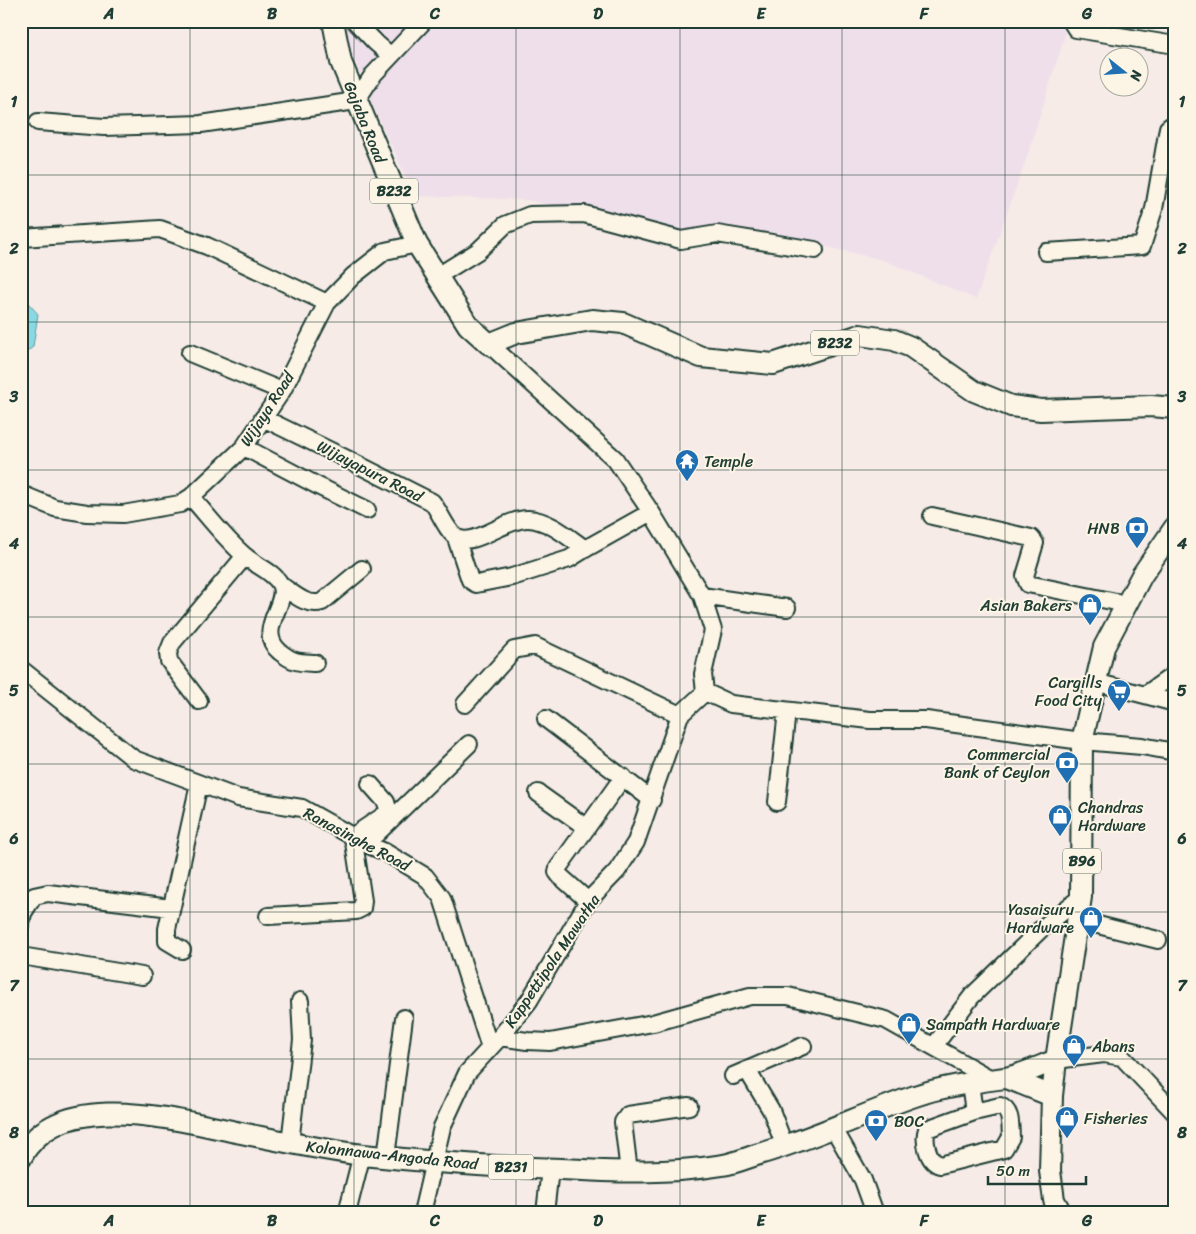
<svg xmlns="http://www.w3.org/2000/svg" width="1196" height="1234" font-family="Sriracha,sans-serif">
	<rect width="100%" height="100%" fill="#f6ebe7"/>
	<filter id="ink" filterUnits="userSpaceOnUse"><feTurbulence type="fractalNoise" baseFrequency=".02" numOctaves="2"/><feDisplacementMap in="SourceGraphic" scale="10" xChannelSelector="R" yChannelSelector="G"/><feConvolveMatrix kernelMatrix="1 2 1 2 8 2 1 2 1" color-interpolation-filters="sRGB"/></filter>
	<g filter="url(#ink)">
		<path fill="#efdfea" d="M341,21h723l1,14 -37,119 -52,145 -93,-39 -73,-17 -124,-8 -159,-35 -112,-4 -45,-96 7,-22 -8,-8 -10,3z"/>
		<path fill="#89d9e5" stroke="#5f9b9e" d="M21,295l17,19 -5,33 -12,9z"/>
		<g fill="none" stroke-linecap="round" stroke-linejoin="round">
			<g stroke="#1f3d34" stroke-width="20">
				<path id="minor" d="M355,21l21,22 15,13
					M1071,21l5,8 99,16
					M38,122l66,5 97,-3 155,-23 17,-26 51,-54
					M21,238l139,-9 47,17 120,57
					M1046,252l96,-6 12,-37 14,-81 7,-5
					M436,277l42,-26 27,-26 25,-10 54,-1 97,26 36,-6 98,16
					M190,353l92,38
					M263,418l86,42 83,42c8,10 14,28 24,35 17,12 50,-19 72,-18 21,1 40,18 57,30l66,-37
					M244,447l76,40 47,23
					M21,494l34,14 32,5 36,1 57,-10 11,-7 53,-50 38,-56 45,-88 26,-27 32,-25 32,-7
					M191,497c17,19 34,42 54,59 11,10 28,15 35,28 10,19 -26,46 0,68 14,11 18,10 35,11
					M932,516l99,22 4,5 -10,33 3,8 98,20
					M456,538l14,42 6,4 36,-7 57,-18 16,-10
					M282,586c12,8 25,21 40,16l40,-33
					M702,596l85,12
					M21,669l113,90 104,39 64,10 64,36 19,8 40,24 17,22 48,150
					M1095,682l50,13 30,-21
					M705,692l26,12 139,16h56l156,21 60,5 33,6
					M1145,695l30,8
					M199,701l-30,-40 -1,-8 4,-10 73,-87
					M465,704l49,-54 21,-4 145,69
					M546,719l106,81
					M538,793l49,35
					M777,802l10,-91
					M366,844l103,-100
					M588,901l-28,-25 -3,-4 1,-4 65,-91
					M268,916l88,-5 6,-3 1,-7 -10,-65 33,-22 2,-5 -2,-7 -16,-18
					M1078,920l80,20
					M21,923l2,-10 11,-17 14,-3 123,15
					M182,950l-15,-9v-12l32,-145
					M21,956l121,20
					M500,1037l27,4 23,1 103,-19 97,-27h38l98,24 105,59
					M934,1046l38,-50 68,-66 41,-33
					M1056,1060l48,-6 18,3 53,56
					M747,1070l24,40 14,37
					M733,1076l70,-30
					M970,1083l4,29
					M1000,1106c12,5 10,19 11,31l-7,12 -64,16c-12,-3 -17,-24 -13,-36l47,-17z
					M834,1129l29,51 12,33
					M290,1143l12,-103 -2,-39
					M386,1157l18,-139
					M629,1172l-6,-50 5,-7 61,-9
					M347,1213l15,-59
					M422,1213l20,-86 25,-54 33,-36 29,-36 59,-100 29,-30 19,-29 44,-127 25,-23 -2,-18 10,-44 -11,-34 -51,-84 -36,-53 -126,-115
					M545,1213l5,-44"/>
			</g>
			<g stroke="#1f3d34" stroke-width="24">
				<path id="major" d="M333,21l8,41 76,182 51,81 21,19 27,-11 76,-13 31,3 78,34 72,7 87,-29 34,5 17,7 63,44 37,15 30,4 110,-4 24,2
					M1007,1078l45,18
					M21,1158c37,-73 158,-37 220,-25 40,8 81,17 122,22 66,7 132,12 198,14 55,3 107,5 162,-4 12,-2 24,-7 36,-11 54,-15 103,-40 156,-58 29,-10 61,-14 90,-18 17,-3 35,-12 51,-18
					M1061,1213l-7,-13 -4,-29 2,-75 4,-36 25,-163 1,-156 22,-94 38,-72 33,-48"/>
			</g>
			<use href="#minor" stroke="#fcf5e5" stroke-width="16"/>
			<use href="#major" stroke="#fcf5e5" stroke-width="20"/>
			<g stroke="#1f3d34" stroke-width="5.5">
				<path id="rail" d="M389,24l1,-3"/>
			</g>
			<use href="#rail" stroke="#fcf5e5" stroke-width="4" stroke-dasharray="11" stroke-linecap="butt"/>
		</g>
	</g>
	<path fill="none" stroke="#1f3d34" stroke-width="1" stroke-opacity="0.55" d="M190,21v1192M354,21v1192M516,21v1192M680,21v1192M842,21v1192M1005,21v1192M21,175h1154M21,322h1154M21,470h1154M21,617h1154M21,764h1154M21,912h1154M21,1059h1154"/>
	<defs>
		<g id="temple-pin" transform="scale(1.25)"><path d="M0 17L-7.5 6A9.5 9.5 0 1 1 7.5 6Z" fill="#1f6fb2" stroke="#fcf5e5"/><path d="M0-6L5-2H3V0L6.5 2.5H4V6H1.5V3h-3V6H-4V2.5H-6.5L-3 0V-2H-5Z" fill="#fff"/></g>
		<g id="bank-pin" transform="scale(1.25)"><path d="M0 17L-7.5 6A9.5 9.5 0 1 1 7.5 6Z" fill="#1f6fb2" stroke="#fcf5e5"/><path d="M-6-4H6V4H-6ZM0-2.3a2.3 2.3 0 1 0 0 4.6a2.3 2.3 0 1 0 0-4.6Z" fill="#fff"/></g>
		<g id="shop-pin" transform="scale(1.25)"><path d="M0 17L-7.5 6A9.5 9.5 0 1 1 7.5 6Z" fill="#1f6fb2" stroke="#fcf5e5"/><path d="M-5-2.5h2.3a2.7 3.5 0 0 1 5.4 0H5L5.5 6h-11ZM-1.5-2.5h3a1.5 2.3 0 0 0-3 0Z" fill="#fff"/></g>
		<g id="supermarket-pin" transform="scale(1.25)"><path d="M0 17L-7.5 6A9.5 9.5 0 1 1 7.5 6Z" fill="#1f6fb2" stroke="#fcf5e5"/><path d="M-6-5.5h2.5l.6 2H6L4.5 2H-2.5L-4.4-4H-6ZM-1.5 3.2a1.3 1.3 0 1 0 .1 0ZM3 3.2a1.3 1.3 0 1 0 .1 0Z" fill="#fff"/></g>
	</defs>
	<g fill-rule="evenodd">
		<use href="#temple-pin" x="687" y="461"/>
		<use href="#bank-pin" x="1137" y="528"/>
		<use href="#shop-pin" x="1090" y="605"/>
		<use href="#supermarket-pin" x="1119" y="691"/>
		<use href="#bank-pin" x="1067" y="763"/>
		<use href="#shop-pin" x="1060" y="816"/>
		<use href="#shop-pin" x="1091" y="918"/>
		<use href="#shop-pin" x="909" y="1024"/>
		<use href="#shop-pin" x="1074" y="1046"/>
		<use href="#shop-pin" x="1067" y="1118"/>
		<use href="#bank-pin" x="876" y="1121"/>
	</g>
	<g text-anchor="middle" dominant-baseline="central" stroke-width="4" stroke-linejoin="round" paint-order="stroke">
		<g fill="#fcf5e5" stroke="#617469" stroke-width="1">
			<rect x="370" y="178.5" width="48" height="25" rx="4"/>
			<rect x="811" y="330.5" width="48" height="25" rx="4"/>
			<rect x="1063" y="848.5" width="38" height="25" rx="4"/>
			<rect x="488.5" y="1154.5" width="45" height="25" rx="4"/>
		</g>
		<g font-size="15" font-weight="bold" fill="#1f3d34">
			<text x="394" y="191">B232</text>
			<text x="835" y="343">B232</text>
			<text x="1082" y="861">B96</text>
			<text x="511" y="1167">B231</text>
		</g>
		<g font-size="16" fill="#1f3d34" stroke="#fcf5e5">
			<text transform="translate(365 122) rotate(68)">Gajaba Road</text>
			<text transform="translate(267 409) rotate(-57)">Wijaya Road</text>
			<text transform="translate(370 471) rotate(27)">Wijayapura Road</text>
			<text transform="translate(357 839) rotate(28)">Ranasinghe Road</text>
			<text transform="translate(552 961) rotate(-56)">Kappettipola Mawatha</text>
			<text transform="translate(392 1155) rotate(6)">Kolonnawa-Angoda Road</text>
		</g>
		<g font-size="16" fill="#1f3d34" stroke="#fcf5e5" text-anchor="start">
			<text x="704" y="461">Temple</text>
			<text x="1120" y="528" text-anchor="end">HNB</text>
			<text x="1072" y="605" text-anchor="end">Asian Bakers</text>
			<text x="1102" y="682" text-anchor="end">Cargills<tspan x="1102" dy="18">Food City</tspan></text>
			<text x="1050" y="754" text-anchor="end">Commercial<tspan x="1050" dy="18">Bank of Ceylon</tspan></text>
			<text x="1078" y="807">Chandras<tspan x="1078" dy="18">Hardware</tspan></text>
			<text x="1074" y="909" text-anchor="end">Yasaisuru<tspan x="1074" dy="18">Hardware</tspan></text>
			<text x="926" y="1024">Sampath Hardware</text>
			<text x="1092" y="1046">Abans</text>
			<text x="1084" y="1118">Fisheries</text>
			<text x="894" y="1121">BOC</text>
		</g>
	</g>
	<rect width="1196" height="1234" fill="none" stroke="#fcf5e5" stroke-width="55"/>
	<g transform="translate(1124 72) rotate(107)"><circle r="24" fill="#fcf5e5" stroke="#a4ab9e"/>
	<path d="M0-4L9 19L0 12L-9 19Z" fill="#1f6fb2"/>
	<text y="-8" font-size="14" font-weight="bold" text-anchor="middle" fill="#1f3d34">N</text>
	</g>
	<path d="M988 1176v8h98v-8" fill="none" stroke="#1f3d34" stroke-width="2.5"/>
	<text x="996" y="1176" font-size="15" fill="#1f3d34" stroke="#fcf5e5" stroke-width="4" paint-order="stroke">50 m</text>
	<rect x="28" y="28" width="1140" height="1178" fill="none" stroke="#1f3d34" stroke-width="2"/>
	<g font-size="16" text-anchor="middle" font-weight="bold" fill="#1f3d34">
		<text x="109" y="19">A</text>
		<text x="272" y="19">B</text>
		<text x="435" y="19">C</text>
		<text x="598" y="19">D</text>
		<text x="761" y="19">E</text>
		<text x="924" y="19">F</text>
		<text x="1087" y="19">G</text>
		<text x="14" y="107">1</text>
		<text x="1182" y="107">1</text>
		<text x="14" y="254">2</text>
		<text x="1182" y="254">2</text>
		<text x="14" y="402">3</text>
		<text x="1182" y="402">3</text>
		<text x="14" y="549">4</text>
		<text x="1182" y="549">4</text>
		<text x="14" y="696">5</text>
		<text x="1182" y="696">5</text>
		<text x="14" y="844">6</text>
		<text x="1182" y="844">6</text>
		<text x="14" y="991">7</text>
		<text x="1182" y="991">7</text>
		<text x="14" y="1138">8</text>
		<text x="1182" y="1138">8</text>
		<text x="109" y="1226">A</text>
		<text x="272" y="1226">B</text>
		<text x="435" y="1226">C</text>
		<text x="598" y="1226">D</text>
		<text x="761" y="1226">E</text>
		<text x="924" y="1226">F</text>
		<text x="1087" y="1226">G</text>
	</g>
</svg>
